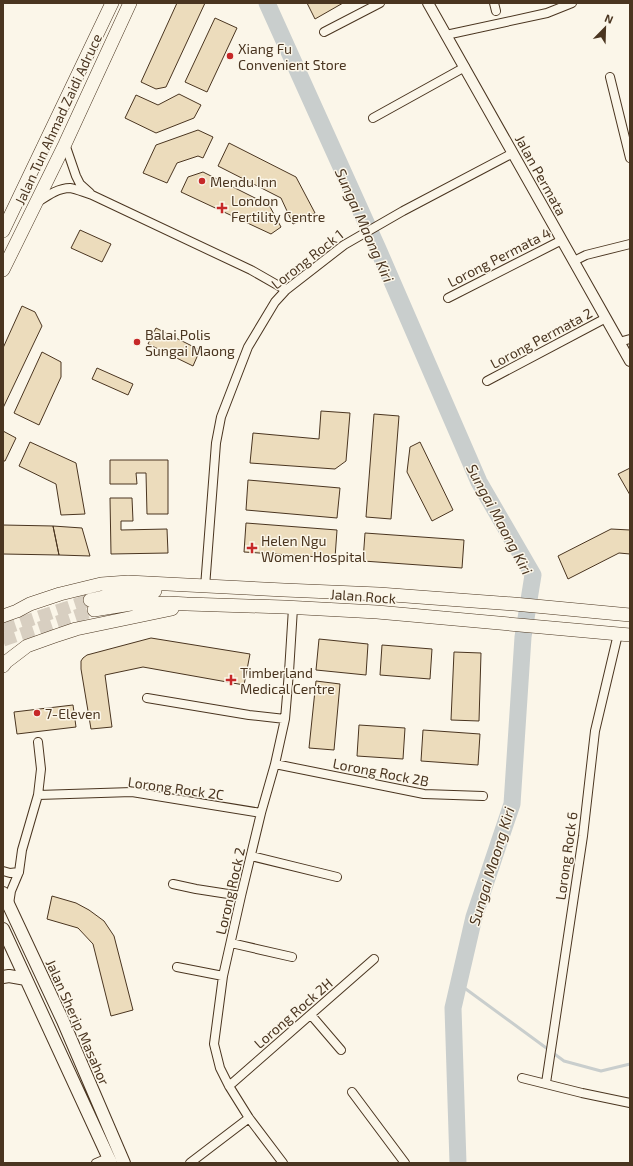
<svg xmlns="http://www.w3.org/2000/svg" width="633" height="1166" font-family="'Exo 2',sans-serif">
	<rect width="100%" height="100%" fill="#fbf6e9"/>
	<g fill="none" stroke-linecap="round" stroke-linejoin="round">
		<path stroke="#c9cecd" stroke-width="3" d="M459,984l105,77 37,10 29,-7"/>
		<path stroke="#c9cecd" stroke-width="17" d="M267,3l111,246 101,233 54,93 -10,62 -11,167 -38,113 -21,91 5,155"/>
	</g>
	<path fill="#ecdcbc" stroke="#4a3520" d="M177,3h28l-39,84 -10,2 -15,-7z
		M307,3h36l-28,16z
		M215,18l22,10 -30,64 -22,-10z
		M179,94l22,11 -7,13 -38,15 -31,-15 11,-23 22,10z
		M198,130l15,7 -10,21 -5,-2 -21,7 -10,20 -24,-10 13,-28z
		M229,143l67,34 19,36 -22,11 -12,-26 -63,-32z
		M203,172l66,33 12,22 -10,7 -90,-42 7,-15z
		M80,230l31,14 -9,18 -31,-14z
		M22,306l13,6 7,14 -39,82v-60z
		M156,328l44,22 -7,16 -45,-22z
		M42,352l19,10v15l-22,48 -25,-12z
		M97,368l36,16 -5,11 -36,-16z
		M321,411l29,2 -4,48 -11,8 -85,-6 3,-30 66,6z
		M374,414l25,2 -8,103 -25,-2z
		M3,431l13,7 -11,23h-2z
		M30,442l46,21 9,51 -24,1 -5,-31 -37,-18z
		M420,442l33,68 -21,11 -25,-49 3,-25z
		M110,460h58v54h-21l-1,-41h-10l1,11h-27z
		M630,468v27l-12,-21z
		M248,480l92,8 -3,30 -91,-8z
		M110,498h22l1,23h-12v9l46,-1 1,24 -57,1z
		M246,523l91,7 -2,28 -91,-6z
		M3,525l50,1 6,29 -56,-1z
		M53,526l29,2 8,28 -31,-1z
		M611,529l19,1v24l-11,-1 -51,26 -10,-23z
		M365,533l99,7 -2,28 -99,-7z
		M151,638l99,16 -6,31 -101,-18 -38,8 7,52 -21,2 -10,-60v-8l2,-3 4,-3z
		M319,639l49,5 -2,31 -50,-5z
		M382,645l50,4 -2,30 -50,-4z
		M454,652l27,1 -2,68 -28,-1z
		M316,681l24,3 -6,66 -25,-2z
		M73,705l3,22 -59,7 -3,-22z
		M359,725l46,3 -2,31 -46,-3z
		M423,730l57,4 -2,31 -57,-4z
		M52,896l24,7 13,7 15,11 10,15 19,74 -22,6 -18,-72 -15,-16 -31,-9z"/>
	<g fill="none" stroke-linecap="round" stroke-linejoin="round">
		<path stroke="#d8cfc1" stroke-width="13" stroke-dasharray="13 6" stroke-linecap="butt" d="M3,629l87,-29
			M3,640l91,-30"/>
		<g stroke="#4a3520" stroke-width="10">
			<path id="minor" d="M494,3l2,8
				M324,32l56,-29
				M446,35l101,-22 25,-10
				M610,77l20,81
				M373,118l92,-51
				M65,144l11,32 4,8 10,9
				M38,202c9,-6 20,-14 32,-14 7,1 15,5 22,7l159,75 35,20
				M574,261l12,-6 44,-11
				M448,298l114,-58
				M619,342l11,-3
				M487,381l119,-63
				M205,587l11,-144 5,-26 27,-70 27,-45 11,-12 58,-45 59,-34 110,-58
				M147,698l102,17 36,4
				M275,764l149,30 59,2
				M38,795l94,-3 129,21
				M251,856l86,21
				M3,871l7,2 9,-1
				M173,884l23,5 45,7
				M9,904l2,-13 8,-19 3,-22 16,-55 3,-26 -3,-27
				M231,943l61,14
				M177,967l46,9
				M311,1015l30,35
				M522,1078l60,15 48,10
				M546,1083l37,-247 12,-105 23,-97
				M229,1086l145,-127
				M352,1092l53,71
				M96,1163l12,-5
				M190,1163l59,-45
				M283,1163l-34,-45 -20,-32 -9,-18 -6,-24 9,-68 18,-80 20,-83 14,-49 10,-45 4,-47 4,-64"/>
		</g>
		<g stroke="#4a3520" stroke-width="12">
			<path id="tertiary" d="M428,3l202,358"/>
		</g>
		<g stroke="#4a3520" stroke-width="14">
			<path id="secondary" d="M3,893l60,128 61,142
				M3,929l108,234
				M3,977l6,-1 17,3"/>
		</g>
		<g stroke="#4a3520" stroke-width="14">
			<path id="primary" d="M3,231l109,-228
				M3,270l62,-126 65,-141
				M90,600l22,-5 43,-4
				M94,610l37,-6 38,-1 18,1 97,3 93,5 253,23
				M3,616l14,-5 13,-7 30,-10 41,-10 27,-2 156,8 95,4 135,10 116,11
				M3,666l3,-4 21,-16 28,-10 21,-7 96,-20"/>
		</g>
		<use href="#minor" stroke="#fbf6e9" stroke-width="8"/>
		<use href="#tertiary" stroke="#fbf6e9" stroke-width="10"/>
		<use href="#secondary" stroke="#fbf6e9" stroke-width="12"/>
		<use href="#primary" stroke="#fbf6e9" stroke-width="13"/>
	</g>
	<g fill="#c62828" stroke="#fbf6e9" stroke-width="1.5">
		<circle cx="230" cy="56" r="4"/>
		<circle cx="202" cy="181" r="4"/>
		<path d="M220 202h4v4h4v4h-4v4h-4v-4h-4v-4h4z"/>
		<circle cx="137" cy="342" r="4"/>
		<path d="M250 542h4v4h4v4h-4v4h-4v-4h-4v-4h4z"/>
		<path d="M229 674h4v4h4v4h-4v4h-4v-4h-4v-4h4z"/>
		<circle cx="37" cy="713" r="4"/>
	</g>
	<g text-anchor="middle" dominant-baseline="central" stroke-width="3" stroke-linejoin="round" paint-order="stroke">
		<g font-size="14" fill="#4a3520" stroke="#fbf6e9" text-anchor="start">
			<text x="238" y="48">Xiang Fu<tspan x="238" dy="16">Convenient Store</tspan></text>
			<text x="210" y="181">Mendu Inn</text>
			<text x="231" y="200">London<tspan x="231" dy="16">Fertility Centre</tspan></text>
			<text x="145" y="334">Balai Polis<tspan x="145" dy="16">Sungai Maong</tspan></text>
			<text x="261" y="540">Helen Ngu<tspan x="261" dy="16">Women Hospital</tspan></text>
			<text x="240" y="672">Timberland<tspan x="240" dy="16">Medical Centre</tspan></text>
			<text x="45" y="713">7-Eleven</text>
		</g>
		<g font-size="14" fill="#4a3520" stroke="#fbf6e9">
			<text transform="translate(58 119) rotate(-65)">Jalan Tun Ahmad Zaidi Adruce</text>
			<text transform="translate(541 175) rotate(61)">Jalan Permata</text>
			<text transform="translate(499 257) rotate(-27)">Lorong Permata 4</text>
			<text transform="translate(307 259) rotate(-38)">Lorong Rock 1</text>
			<text transform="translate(541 338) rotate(-28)">Lorong Permata 2</text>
			<text transform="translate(363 596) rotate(4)">Jalan Rock</text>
			<text transform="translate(381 772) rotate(11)">Lorong Rock 2B</text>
			<text transform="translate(176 788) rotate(8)">Lorong Rock 2C</text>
			<text transform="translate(566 856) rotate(-82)">Lorong Rock 6</text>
			<text transform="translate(230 891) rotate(-77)">Lorong Rock 2</text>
			<text transform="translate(293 1013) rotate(-41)">Lorong Rock 2H</text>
			<text transform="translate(78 1022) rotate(66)">Jalan Sherip Masahor</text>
		</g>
		<g font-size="15" font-style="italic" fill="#4a3520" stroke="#fbf6e9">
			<text transform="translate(365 225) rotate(66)">Sungai Maong Kiri</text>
			<text transform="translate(500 519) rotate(62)">Sungai Maong Kiri</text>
			<text transform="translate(491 866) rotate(-73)">Sungai Maong Kiri</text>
		</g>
	</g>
	<rect width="633" height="1166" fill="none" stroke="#4a3520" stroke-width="8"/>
	<g transform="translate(605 28) rotate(23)" stroke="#fbf6e9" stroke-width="3" paint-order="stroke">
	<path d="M0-3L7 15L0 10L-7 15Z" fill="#4a3520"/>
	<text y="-6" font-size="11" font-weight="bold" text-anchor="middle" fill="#4a3520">N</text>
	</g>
</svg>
